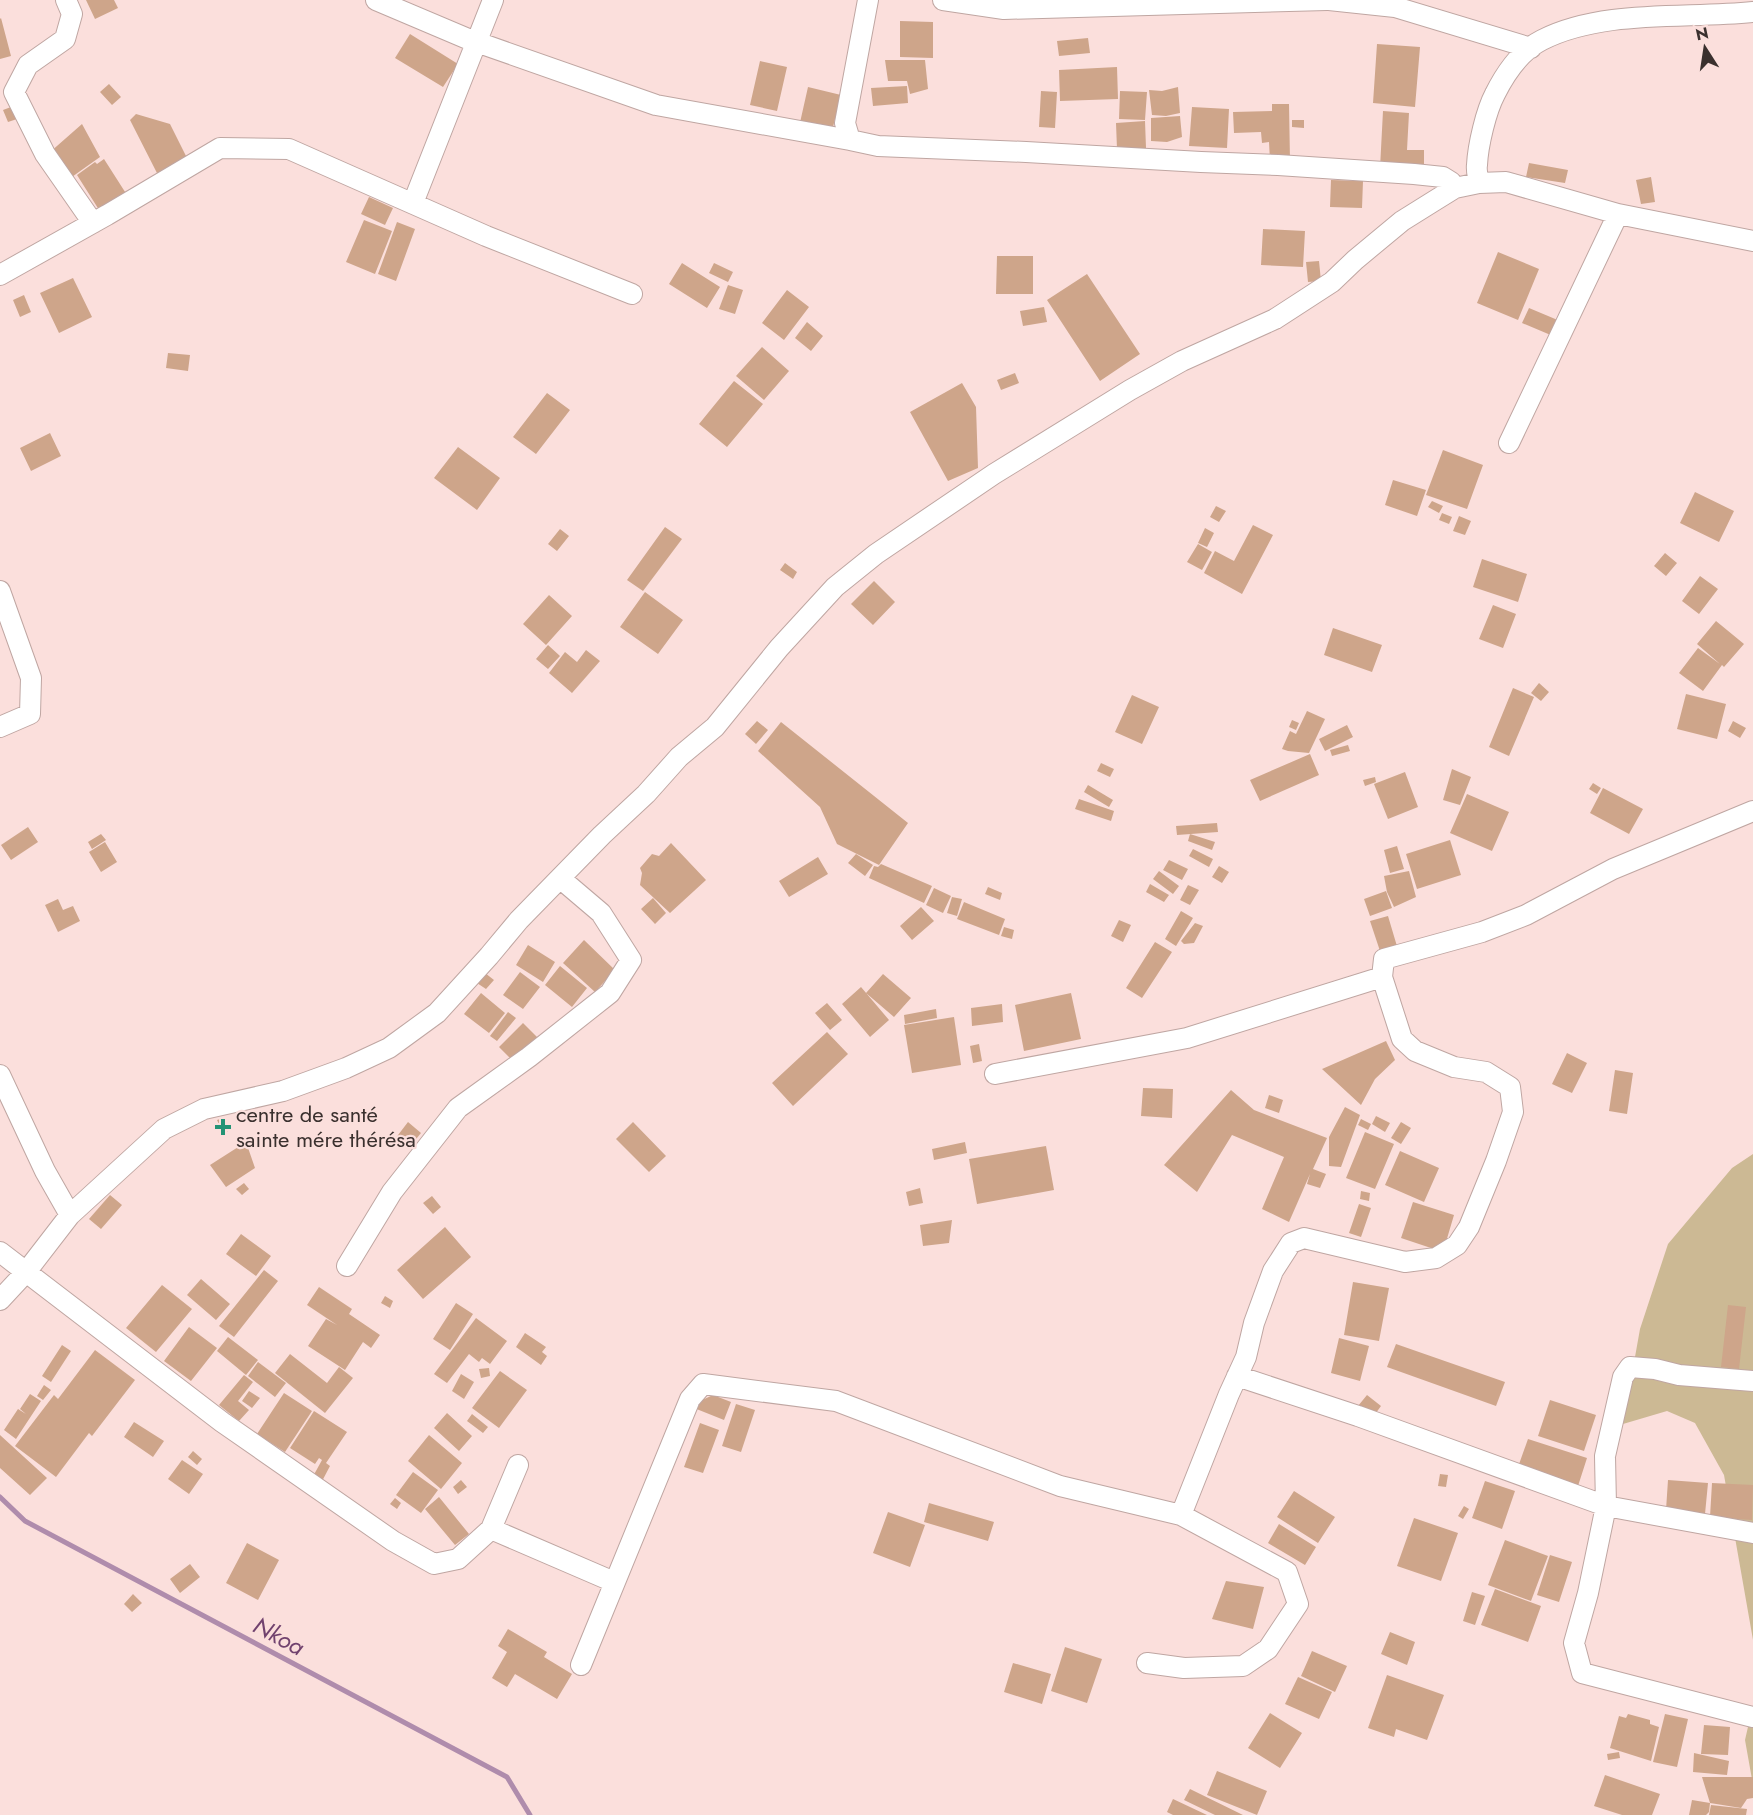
<svg xmlns="http://www.w3.org/2000/svg" width="1753" height="1815" font-family="Jost,sans-serif">
	<rect width="100%" height="100%" fill="#fbdfdc"/>
	<path fill="#ccb994" d="M1753,1154v486l-29,-165 -29,-52 -28,-12 -44,13 17,-95 28,-85 64,-76z
		M1753,1705v80l-8,-45z"/>
	<g fill="none" stroke-linecap="round" stroke-linejoin="round">
		<path stroke="#af8cac" stroke-width="5" d="M0,1497l25,24 482,256 23,38"/>
	</g>
	<path fill="#cea58a" d="M86,0h28l4,8 -23,11z
		M1,18l10,38 -11,3v-40z
		M900,21l33,1v36l-33,-1z
		M410,34l48,30 -15,23 -48,-29z
		M1088,38l2,15 -31,3 -2,-15z
		M1377,44l43,3 -5,60 -42,-4z
		M885,60h40l3,29 -18,5 -3,-13h-19z
		M760,61l27,6 -10,44 -27,-6z
		M1117,67l1,32 -58,2 -1,-31z
		M109,84l12,13 -9,8 -12,-13z
		M907,86l1,17 -35,3 -2,-18z
		M808,87l33,8 -10,40 -32,-8z
		M1178,87l2,26 -14,3 -14,-1 -3,-25 13,1z
		M1041,91l16,1 -2,36 -16,-1z
		M1120,91l27,1 -2,28 -26,-1z
		M19,104l4,13 -15,5 -5,-12z
		M1272,104h17l1,57h-20l-1,-19 -7,1 -1,-11 -27,1 -1,-21 39,-1z
		M1192,107l37,2 -2,39 -38,-2z
		M1383,111l26,2 -2,37h17v18h-44z
		M136,114l34,10 19,38 -30,15 -29,-57z
		M1180,116l2,21 -15,5 -16,-1v-23z
		M1292,120h12v8l-12,-1z
		M1145,121l1,27 -29,1 -1,-26z
		M82,124l18,33 -31,22 -20,-26z
		M104,159l23,36 -26,18 -24,-38 18,-13 2,2z
		M1529,163l39,7 -3,13 -39,-6z
		M1651,177l4,25 -14,2 -5,-24z
		M1331,180l32,1 -1,27 -32,-1z
		M369,197l24,11 -8,17 -24,-11z
		M364,220l28,11 -17,43 -29,-12z
		M397,222l18,7 -19,52 -18,-7z
		M1263,229l42,2 -2,36 -42,-2z
		M1498,252l41,17 -21,51 -41,-17z
		M997,256h36v38h-37z
		M1319,261l2,20 -13,1 -2,-20z
		M682,263l38,24 -13,21 -38,-24z
		M714,263l19,9 -5,10 -19,-9z
		M1087,274l53,80 -40,27 -53,-81z
		M73,278l19,39 -33,16 -19,-40z
		M728,285l15,5 -8,24 -16,-5z
		M787,290l22,17 -25,33 -22,-17z
		M24,295l7,17 -11,5 -7,-17z
		M1044,307l3,15 -24,4 -3,-15z
		M1529,308l31,13 -7,15 -31,-13z
		M807,322l16,14 -12,15 -16,-13z
		M762,347l27,24 -25,29 -28,-24z
		M168,353l22,2 -2,16 -22,-3z
		M1015,373l4,10 -18,7 -4,-10z
		M734,381l29,23 -36,43 -28,-23z
		M962,383l14,24 2,61 -30,13 -38,-69z
		M547,393l23,17 -34,44 -23,-17z
		M50,433l11,23 -30,15 -11,-23z
		M458,447l42,31 -23,32 -43,-32z
		M1443,450l40,15 -16,44 -41,-14z
		M1393,480l33,10 -9,26 -32,-11z
		M1695,492l39,19 -15,31 -39,-19z
		M1432,501l11,5 -4,7 -11,-6z
		M1216,506l10,5 -7,11 -9,-5z
		M1442,513l10,4 -3,7 -10,-4z
		M1459,516l12,5 -6,14 -12,-4z
		M1253,525l20,10 -31,59 -38,-21 11,-22 19,10z
		M665,527l17,12 -39,52 -16,-11z
		M1205,528l9,5 -7,14 -9,-4z
		M560,529l9,7 -12,15 -9,-7z
		M1198,544l14,8 -10,18 -15,-8z
		M1665,553l12,10 -11,13 -12,-10z
		M1482,559l45,15 -9,28 -45,-15z
		M785,563l12,9 -4,7 -13,-9z
		M1700,576l18,13 -19,25 -17,-13z
		M874,581l21,21 -22,23 -22,-21z
		M645,592l38,28 -25,34 -38,-27z
		M549,595l23,21 -26,29 -23,-21z
		M1493,605l23,9 -13,34 -24,-9z
		M1716,621l28,23 -20,23 -2,-2 -19,26 -24,-18 19,-25 22,16 -23,-20z
		M1333,628l49,17 -10,27 -48,-17z
		M548,645l12,11 -12,13 -12,-10z
		M586,650l14,11 -28,32 -23,-20 16,-21 12,10z
		M1539,683l10,9 -8,9 -10,-8z
		M1513,688l21,9 -25,59 -20,-9z
		M1686,694l40,10 -9,35 -40,-10z
		M1132,695l27,12 -17,37 -27,-12z
		M1307,711l18,8 -16,34 -21,-2 -6,-2 8,-18 6,3z
		M1292,720l7,3 -3,7 -7,-3z
		M757,721l11,9 -12,14 -11,-10z
		M1733,721l13,7 -6,10 -12,-7z
		M781,722l127,101 -29,42 -42,-21 -17,-37 -62,-56z
		M1347,725l6,12 -28,14 -6,-12z
		M1348,745l2,6 -18,5 -2,-6z
		M1310,754l9,21 -59,26 -10,-21z
		M1101,763l13,6 -4,8 -13,-6z
		M1452,769l19,8 -11,28 -17,-5z
		M1405,772l13,35 -30,12 -14,-35z
		M1375,777l1,5 -11,4 -2,-6z
		M1593,783l8,5 -4,6 -8,-5z
		M1088,785l25,15 -4,7 -25,-15z
		M1603,788l40,21 -14,25 -39,-21z
		M1467,794l42,18 -17,39 -42,-18z
		M1079,799l35,12 -3,10 -36,-12z
		M1217,823l1,9 -41,3 -1,-9z
		M28,827l10,15 -27,18 -10,-15z
		M101,834l5,6 -14,9 -4,-7z
		M1190,834l25,8 -3,8 -24,-9z
		M1450,840l11,35 -44,14 -11,-35z
		M105,842l12,20 -16,10 -12,-20z
		M671,843l35,37 -36,33 -30,-28 2,-12 -2,-5 12,-14 7,2z
		M1397,846l7,23 -14,4 -6,-23z
		M1193,849l20,10 -4,8 -20,-11z
		M856,854l17,11 -8,11 -17,-13z
		M818,857l10,17 -39,23 -10,-16z
		M1169,860l19,9 -6,11 -19,-10z
		M881,864l51,22 -8,17 -55,-25 5,-12 4,1z
		M1219,866l10,6 -7,11 -10,-6z
		M1159,871l20,15 -6,8 -20,-15z
		M1409,871l7,26 -22,10 -7,-15 -3,-16z
		M1150,884l19,11 -5,7 -18,-10z
		M1188,885l11,5 -9,15 -10,-5z
		M988,887l14,6 -2,7 -15,-6z
		M934,888l17,8 -8,17 -17,-8z
		M1386,891l6,17 -22,8 -6,-17z
		M952,897l10,2 -5,17 -10,-3z
		M653,898l13,15 -11,11 -14,-15z
		M58,899l5,11 10,-4 7,15 -22,11 -13,-27z
		M964,902l41,17 -6,16 -42,-16z
		M921,907l13,14 -22,19 -12,-14z
		M1181,911l12,7 -17,28 -11,-7z
		M1388,916l11,37 -19,-2 -10,-30z
		M1119,920l12,5 -8,17 -12,-6z
		M1195,923l8,3 -9,17 -10,1 -3,-3z
		M1004,927l10,3 -2,9 -11,-3z
		M584,940l31,30 -20,22 -32,-29z
		M1155,942l17,10 -30,46 -16,-10z
		M528,945l27,17 -12,20 -27,-17z
		M560,966l27,22 -15,19 -27,-22z
		M520,972l20,15 -17,22 -20,-14z
		M485,973l9,7 -8,9 -9,-6z
		M883,974l28,24 -17,19 -28,-24z
		M861,987l28,33 -19,17 -28,-33z
		M481,993l24,20 -16,20 -25,-19z
		M1071,993l10,46 -57,12 -9,-46z
		M827,1003l15,17 -12,10 -15,-17z
		M1002,1004l1,18 -31,4 -1,-18z
		M936,1009l1,9 -32,6 -1,-9z
		M508,1012l8,6 -19,23 -7,-5z
		M954,1017l7,48 -49,8 -8,-48z
		M523,1023l17,17 -24,24 -17,-17z
		M827,1032l21,22 -55,52 -21,-23z
		M1386,1041l9,19 -20,19 -14,26 -39,-36z
		M979,1044l3,17 -9,2 -3,-17z
		M1567,1053l20,10 -15,30 -20,-9z
		M1615,1070l18,3 -6,41 -18,-3z
		M1143,1088l30,1 -1,29 -31,-2z
		M1231,1090l23,20 73,28 -14,31 13,5 -6,14 -13,-4 3,-10 -21,48 -27,-13 22,-52 -52,-22 -35,57 -33,-27z
		M1269,1095l14,5 -4,13 -14,-5z
		M1345,1107l15,8 -19,52 -12,-1v-29z
		M1376,1116l14,7 -5,9 -13,-8z
		M223,1118l5,13 -5,2 -6,-13z
		M1361,1119l10,5 -3,6 -10,-5z
		M408,1122l13,11 -13,16 -13,-10z
		M633,1122l33,34 -17,16 -33,-33z
		M1401,1122l10,6 -10,16 -10,-6z
		M1365,1132l29,12 -19,45 -29,-11z
		M246,1142l9,26 -29,19 -16,-22z
		M965,1142l2,11 -33,7 -2,-11z
		M1046,1146l8,44 -77,14 -8,-45z
		M1400,1151l39,17 -15,34 -39,-17z
		M244,1183l5,6 -7,6 -6,-6z
		M920,1188l3,15 -14,3 -3,-14z
		M1361,1191l9,2 -1,8 -9,-2z
		M110,1195l12,10 -21,24 -12,-10z
		M432,1196l9,11 -8,7 -10,-11z
		M1413,1202l41,13 -11,37 -42,-14z
		M1359,1204l12,4 -10,29 -12,-4z
		M952,1220l-3,23 -26,3 -3,-21z
		M445,1227l26,30 -48,42 -26,-29z
		M241,1234l30,22 -15,20 -30,-22z
		M264,1270l14,11 -44,56 -15,-11z
		M201,1279l29,25 -14,16 -29,-25z
		M1353,1282l36,6 -10,53 -35,-6z
		M162,1285l30,24 -36,43 -30,-24z
		M319,1287l33,22 -3,5 31,21 -9,13 -8,-6 -18,28 -37,-24 18,-27 11,6 -30,-20z
		M385,1296l8,5 -3,7 -9,-5z
		M456,1303l17,11 -23,36 -17,-11z
		M1728,1305l18,2 -7,62 -18,-2z
		M476,1318l31,23 -17,23 -8,-6 -3,4 -10,-8 -22,29 -13,-9z
		M189,1327l28,21 -26,33 -27,-20z
		M525,1333l21,14 -4,5 5,4 -6,9 -25,-18z
		M228,1337l30,23 -12,15 -29,-24z
		M1339,1338l30,8 -9,35 -29,-8z
		M1396,1344l109,38 -9,24 -109,-39z
		M62,1345l9,6 -20,31 -9,-6z
		M95,1350l40,30 -43,56 -3,-3 -33,44 -41,-31 39,-51 4,4z
		M290,1354l37,29 12,-16 14,11 -28,35 -50,-40z
		M258,1362l28,21 -11,14 -27,-21z
		M489,1368l1,8 -9,2 -2,-9z
		M500,1371l27,19 -28,38 -27,-20z
		M461,1374l13,8 -10,17 -12,-8z
		M244,1375l9,7 -15,19 11,9 -10,11 -20,-16z
		M44,1385l7,5 -8,10 -6,-4z
		M249,1391l11,7 -8,10 -10,-7z
		M284,1393l28,18 -27,41 -28,-18z
		M30,1394l11,7 -25,38 -12,-9 14,-21 8,5 -6,-5z
		M713,1395l18,7 -7,18 -30,-12 4,-6z
		M1367,1395l14,11 -8,11 -15,-11z
		M1550,1400l46,15 -12,36 -46,-15z
		M736,1404l19,6 -14,42 -19,-6z
		M314,1411l33,21 -21,31 4,3 -10,19 -9,-5 11,-20 -3,-2 -4,6 -25,-16z
		M447,1413l25,23 -13,15 -25,-23z
		M472,1414l16,13 -5,6 -16,-12z
		M134,1422l30,19 -11,16 -29,-20z
		M700,1423l19,7 -16,43 -19,-6z
		M0,1435l47,43 -17,17 -30,-27z
		M429,1435l33,28 -21,26 -33,-28z
		M1528,1439l59,19 -9,28 -60,-19z
		M193,1451l9,8 -5,6 -9,-8z
		M182,1460l21,14 -14,20 -21,-15z
		M413,1472l25,18 -17,23 -25,-18z
		M1440,1474l8,1 -2,12 -8,-1z
		M461,1480l6,7 -9,7 -5,-7z
		M1668,1480l40,3 -3,31 -39,-4z
		M1485,1481l30,10 -13,38 -30,-11z
		M1712,1483l41,2 -1,35 -42,-3z
		M1294,1491l41,26 -17,26 -41,-26z
		M439,1497l30,37 -14,11 -30,-36z
		M395,1498l6,5 -4,6 -7,-5z
		M929,1503l65,19 -6,19 -64,-19z
		M1464,1506l5,3 -6,10 -5,-3z
		M888,1512l37,13 -15,42 -37,-14z
		M1414,1518l44,15 -17,48 -44,-15z
		M1279,1524l37,23 -11,18 -37,-22z
		M1505,1540l43,16 -17,45 -43,-16z
		M247,1543l32,17 -21,40 -32,-17z
		M1550,1555l22,7 -13,40 -22,-7z
		M190,1564l10,13 -20,16 -10,-14z
		M1226,1581l38,6 -11,42 -41,-10z
		M1495,1589l46,17 -13,36 -47,-17z
		M1472,1592l13,4 -10,29 -12,-4z
		M133,1594l9,9 -10,9 -8,-8z
		M508,1629l39,23 -3,5 28,17 -15,25 -42,-25 -8,13 -15,-9 15,-26 -9,-6z
		M1390,1632l25,10 -8,23 -26,-11z
		M1065,1647l37,12 -15,44 -36,-12z
		M1312,1651l35,15 -12,26 -34,-16z
		M1013,1663l38,11 -9,30 -38,-12z
		M1387,1675l57,20 -17,45 -31,-11 -2,8 -26,-9z
		M1298,1677l34,15 -13,27 -34,-15z
		M1270,1713l32,20 -22,35 -32,-20z
		M1628,1714l22,6v4l9,3 -8,34 -41,-13 9,-32 7,2z
		M1665,1714l23,5 -11,48 -24,-5z
		M1704,1725l26,2 -2,28 -27,-1z
		M1619,1752l1,6 -12,2 -1,-6z
		M1694,1753l35,8 -2,14 -34,-3z
		M1217,1771l50,20 -10,24 -50,-20z
		M1605,1775l55,19 -8,21h-30l-28,-9z
		M1702,1777h51v21l-6,1 -6,9 -31,-5z
		M1190,1789l53,26h-28l-31,-15z
		M1173,1799l34,16h-34l-6,-3z
		M1692,1800l18,3 -1,9 -3,3h-17z
		M1711,1805l36,4 -1,6h-37z"/>
	<g fill="none" stroke-linecap="round" stroke-linejoin="round">
		<g stroke="#bfa6a2" stroke-width="22">
			<path id="minor" d="M66,0l6,14 -7,25 -37,26 -14,27 31,62 48,69
				M376,0l92,39 188,66 194,35
				M868,0l-23,123 5,17 28,6 148,6 175,10 77,3 136,9 29,3 8,5 4,6
				M943,0l61,9 323,-9
				M1329,0l66,7 136,41
				M1479,183c-1,-6 -3,-13 -2,-18 1,-20 9,-54 18,-71 10,-20 25,-43 47,-54 61,-31 144,-21 211,-28
				M413,203l80,-203
				M0,275l107,-60 113,-67 69,1 197,87 146,58
				M1509,443l109,-229
				M0,591l31,87 -1,36 -30,13
				M995,1074l192,-36 195,-61
				M0,1075l45,96 25,44
				M0,1252l222,170 171,119 41,23 24,-5 33,-30 27,-64
				M347,1266l45,-74 66,-84 71,-51 81,-64 21,-33 -30,-47 -40,-34
				M0,1300l26,-28 44,-57 94,-86 40,-20 79,-18 63,-23 43,-20 48,-35 52,-57 30,-36 83,-85 44,-41 33,-37 36,-30 64,-79 56,-61 41,-33 118,-80 136,-84 52,-29 93,-42 57,-37 23,-22 47,-39 32,-20 21,-13 24,-5 27,-1 112,32 135,27
				M1237,1376l121,40 248,90 147,27
				M1753,1381l-74,-6 -24,-6 -25,-2 -7,10 -18,79 1,50 -18,87 -14,50 8,30 171,44
				M1181,1515l48,-121 17,-37 8,-34 19,-52 18,-28 13,-5 101,24 31,-4 21,-13 12,-18 27,-66 17,-49 -3,-25 -24,-15 -32,-5 -39,-16 -13,-12 -20,-62 2,-18 98,-27 44,-17 87,-46 140,-58
				M491,1529l123,53
				M581,1665l109,-266 13,-15 133,17 224,85 121,29 106,57 11,32 -30,45 -25,17 -59,2 -37,-5"/>
		</g>
		<use href="#minor" stroke="#fff" stroke-width="20"/>
	</g>
	<path fill="#239375" stroke="#fbdfdc" stroke-width="2" d="M220 1118h6v6h6v6h-6v6h-6v-6h-6v-6h6z"/>
	<g text-anchor="middle" dominant-baseline="central" stroke-width="4.5" stroke-linejoin="round" paint-order="stroke">
		<g font-size="22" fill="#3a302e" stroke="#fbdfdc" text-anchor="start">
			<text x="236" y="1114">centre de santé<tspan x="236" dy="25">sainte mére thérésa</tspan></text>
		</g>
		<g font-size="24" font-style="italic" fill="#71426e" stroke="#fbdfdc">
			<text transform="translate(279 1636) rotate(28)">Nkoa</text>
		</g>
	</g>
	<g transform="translate(1705 48) rotate(348)" stroke="#fbdfdc" stroke-width="4.5" paint-order="stroke">
	<path d="M0-4.5L10 22L0 15L-10 22Z" fill="#3a302e"/>
	<text y="-9" font-size="16" font-weight="bold" text-anchor="middle" fill="#3a302e">N</text>
	</g>
</svg>
